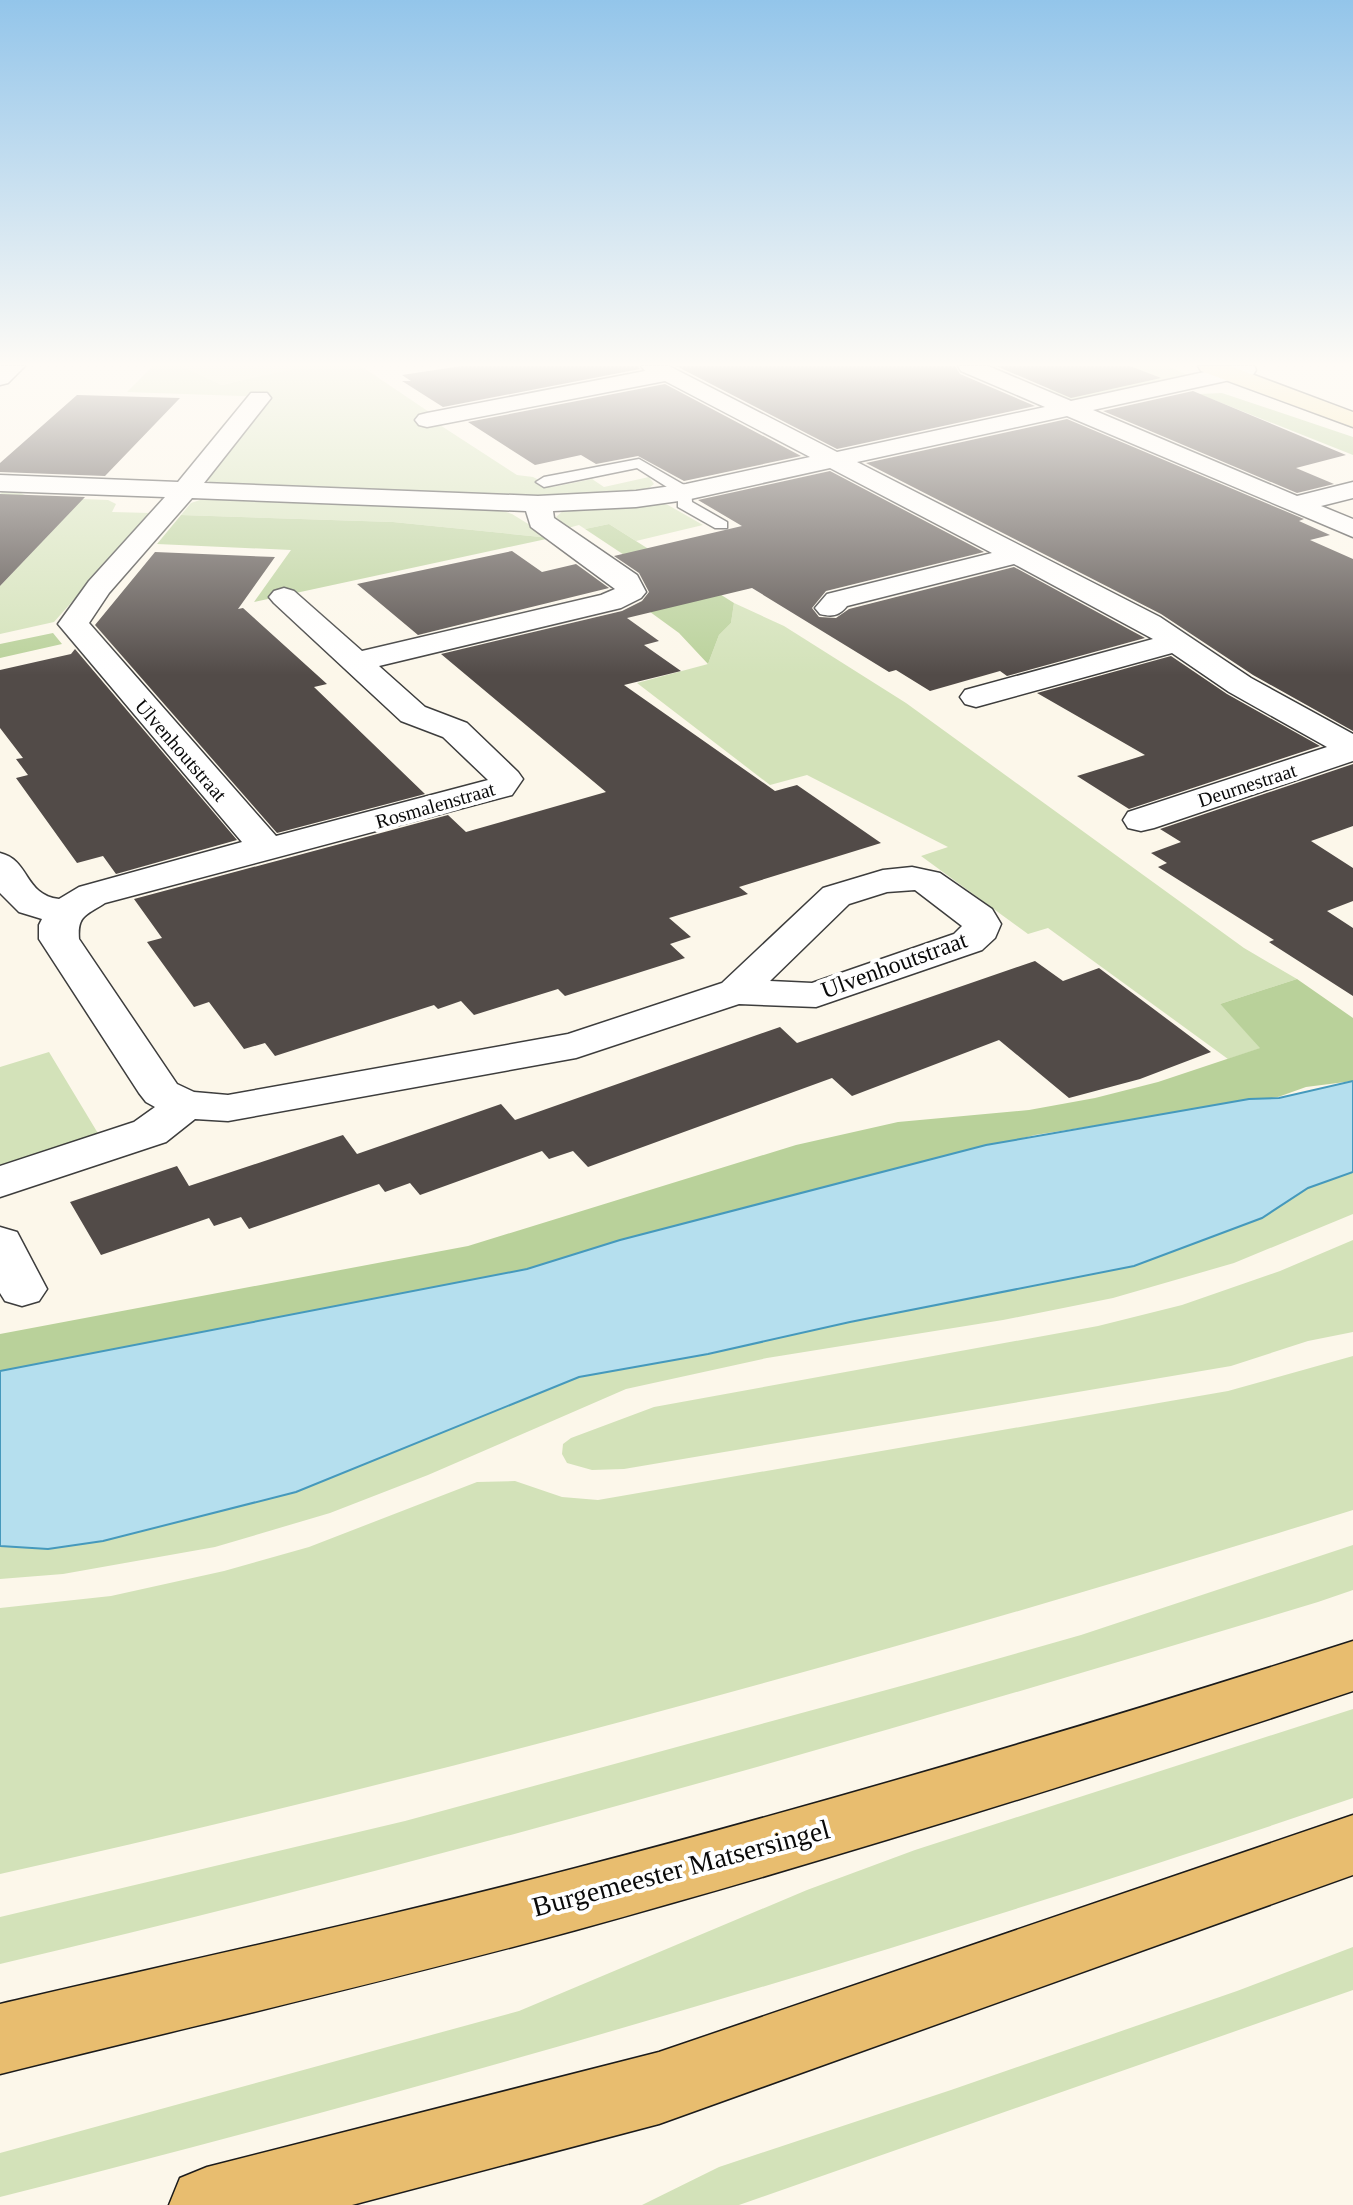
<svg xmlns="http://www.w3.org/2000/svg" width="1353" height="2205" font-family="Georgia,serif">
	<rect width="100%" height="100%" fill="#fcf7ea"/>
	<path fill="#d3e2b9" d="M153,366h29l40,19 70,-17 -5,-2h74l71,48 -6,2 91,59 16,2 20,10 39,-8 12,8 45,-10 5,7 -9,7 -81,7 -350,-13 -9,-6 63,-82 -141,-5z
		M1115,366h53l22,10 -117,25 -9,-1 -19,-9z
		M2,492l19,1 8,4 79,3 8,4 -4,8 39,1 -97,109 -54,12v-48l74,-78 -74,-14z
		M206,498l287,10 19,6 39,24 -158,-16 -212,-7 10,-12z
		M658,503l10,2 35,20 -67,16 -27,-17 -24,5 -6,-4 -11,3 -12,-11 7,-6 9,-2z
		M734,603l50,23 122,77 338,245 53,31 -77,25 41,44 -33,11 -180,-131 -20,6 -107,-78 27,-9 -141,-72 -37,10 -133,-102 71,-19 11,-29 12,-12z
		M49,1052l50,83 -99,32v-100z
		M1353,1172v42l-119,49 -121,35 -110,22 -236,38 -141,31 -198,86 -98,38 -115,34 -152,27 -63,5v-33l48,3 55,-8 193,-49 283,-115 129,-23 142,-32 284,-56 128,-48 46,-30z
		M1353,1240v92l-45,9 -77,25 -607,103 -32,1 -25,-7 -5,-9 1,-10 8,-6 83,-31 444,-81 84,-21 98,-34z
		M1353,1356v154c-446,139 -897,262 -1353,364v-266l111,-12 113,-25 85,-24 168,-65 38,-1 47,16 36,3 630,-109z
		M1353,1545v45l-35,12c-436,132 -874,258 -1318,362v-47l405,-96 507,-138 169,-48z
		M1353,1709v89c-445,152 -897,283 -1353,399v-44l519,-142 288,-121 108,-40z
		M1353,1947v43l-614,215h-97l77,-38 232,-77 286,-99z"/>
	<path fill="#b9d19a" d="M1222,393l131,44v18l-154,-61z
		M181,515l212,7 158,16 -297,64 37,-52 -134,-6z
		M609,524l125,79 -3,20 -12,12 -11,29 -29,-31 -33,-24 43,-11 -104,-69z
		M53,633l9,11 -62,14v-14z
		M1297,979l56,39v63l-47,6 -28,10 -243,38 -415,105 -93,29 -527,102v-37l468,-88 328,-101 102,-23 131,-12 66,-12 63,-16 102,-34 -40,-44z"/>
	<path fill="#e3ebc9" d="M182,366h105l6,3 -72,16z"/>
	<path fill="#b5dfee" stroke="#4599bc" stroke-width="2" d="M1353,1081v91l-45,16 -46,30 -128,48 -284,56 -142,32 -129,23 -283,115 -193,49 -55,8 -48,-3v-175l527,-102 93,-29 366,-95 263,-46 30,-1z"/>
	<path fill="#524b48" d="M461,366h177l2,3 -197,38 -41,-26h9l-9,-6z
		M676,366h279l5,8 75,32 -198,43z
		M996,366h134l31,12 -90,20z
		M665,384l136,72 -117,25 -46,-25 -42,8 -15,-9 -46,10 -67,-43z
		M1193,391l153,64 -50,13 38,16 -37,9 -194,-82z
		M77,395l103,3 -75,78 -105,-4v-9z
		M1067,419l237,100 -5,2 31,14 -20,5 43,19v172l-100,-56 -92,-61 -295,-151z
		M830,471l154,81 -158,39 -14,17 7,9 17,1 13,-9 165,-42 131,71 -138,38 -7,-5 -70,20 -34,-21 -7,2 -137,-84 -125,30 32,23 -15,4 37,26 -57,14 151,106 22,-6 84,58 -142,44 9,7 -79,24 22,19 -21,7 15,14 -120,38 -7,-7 -84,26 -13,-14 -23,8 -4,-4 -159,51 -10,-13 -21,6 -35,-47 -15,5 -47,-65 15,-4 -28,-39 314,-84 18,17 140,-40 -165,-138 181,-43 20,-10 7,-9 -10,-19 -25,-17 128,-30 -44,-26z
		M0,494l85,3 -85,89z
		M512,551l30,21 34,-8 33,24 -191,47 -61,-51z
		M155,552l120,5 -37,52 5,-1 84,76 -13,3 111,107 -148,39 -182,-208z
		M75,649l162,191 -121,34 -13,-18 -26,7 -61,-85 12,-3 -12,-16 7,-1 -23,-30v-58l71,-16z
		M1171,656l56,38 93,52 -191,63 -52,-33 68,-21 -108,-62z
		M1353,764v62l-42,15 42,27v33l-26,10 26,17v68l-84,-54 5,-2 -116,-73 9,-4 -16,-10 30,-11 -21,-13z
		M1035,961l28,20 36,-13 112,84 -71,27 -71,19 -70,-58 -147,56 -20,-18 -244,89 -15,-16 -24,8 -7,-8 -122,44 -10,-12 -25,9 -6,-8 -130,45 -8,-12 -27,9 -5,-8 -108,37 -31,-53 107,-36 12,20 154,-51 14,19 144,-50 14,16 265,-93 17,16z"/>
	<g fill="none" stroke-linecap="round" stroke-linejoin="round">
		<g stroke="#3d3d3d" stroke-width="3">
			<path id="lane" d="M639,459l52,30 1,13 35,20v6h-12l-37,-21v-13l-41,-26 -93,19 -8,-5 8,-5z"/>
		</g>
		<g stroke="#3d3d3d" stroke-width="3">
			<path id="street" d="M0,366h25l-17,17 -8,2z
				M641,366h28l168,86 208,-45 -84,-36 -3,-5h30l83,35 161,-35h22l2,4 -3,5 -160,35 204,86 56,-14v16l-32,8 32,13v18l-286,-121 -210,46 303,155 91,61 102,56v27l-199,67 -13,3 -13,-3 -5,-8 5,-8 199,-65 -98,-55 -57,-39 -196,54 -11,-3 -5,-7 5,-7 188,-51 -139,-75 -167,42c-8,10 -15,11 -27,8l-5,-6 12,-14 165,-41 -162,-85 -144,32 -50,7 -83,4 1,7 83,57 9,17 -5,6 -20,10 -242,58 46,41 42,16 51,49 5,7 -11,16 -407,108c-18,12 -28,12 -26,36l98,145 17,8 34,3 340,-61 154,-51 101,-95 60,-18 29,-3 28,6 52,36 9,15 -6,14 -13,12 -166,57 -77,-3 -163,54 -348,63 -33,-2 -29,23 -166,55v-31l134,-44 21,-15 -9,-5 -7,-9 -100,-154v-14l3,-6 -23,-7 -19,-19v-40c30,7 24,42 59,46l20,-12 163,-45 -184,-218 31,-43 76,-84 -165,-6v-16l178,7 73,-89h16l4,5 -67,85 334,13 98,-5 50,-7 124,-27 -145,-76 -238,46 -8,-2 -4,-5 4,-5 8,-2 218,-42zM192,498l334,13 5,16 84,62 -14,6 -239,56 -68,-60 -10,-3 -10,3 -5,6 5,6 127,118 42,16 45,43 -212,56 -187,-213 20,-30zM915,890l47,36 -8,8 -142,49 -42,-2 79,-77 38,-12z
				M0,1227l17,5 30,57 -8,12 -17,5 -17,-5 -5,-8z"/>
		</g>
		<g stroke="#2c2c2c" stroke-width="3">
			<path id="secondary" d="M1198,366h32l123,46v15l-152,-56z"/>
		</g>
		<g stroke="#1b1b1b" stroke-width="3">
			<path id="primary" d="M1353,1641v50c-257,86 -516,167 -777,239 -191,52 -384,96 -576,144v-70c192,-45 385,-86 576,-136 261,-68 520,-145 777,-227z
				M1353,1815v60l-694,249 -307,81h-183l11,-27 27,-11 452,-115z"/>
		</g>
		<use href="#lane" fill="#fff" fill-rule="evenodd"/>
		<use href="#street" fill="#fff" fill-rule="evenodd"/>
		<use href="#secondary" fill="#f5e5ad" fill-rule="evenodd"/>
		<use href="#primary" fill="#e8bd6f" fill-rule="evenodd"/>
	</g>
	<linearGradient id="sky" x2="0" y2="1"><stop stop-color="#93c5ea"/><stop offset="0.54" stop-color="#fefbf6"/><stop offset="1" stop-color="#fefbf6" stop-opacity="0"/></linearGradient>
	<rect width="1353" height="675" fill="url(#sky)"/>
	<g text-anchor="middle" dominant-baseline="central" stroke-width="8" stroke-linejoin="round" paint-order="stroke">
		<g font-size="20" fill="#0a0a0a" stroke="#fff">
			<text transform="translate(181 750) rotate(49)">Ulvenhoutstraat</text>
			<text transform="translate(1247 785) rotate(-18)">Deurnestraat</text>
			<text transform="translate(435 805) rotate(-16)">Rosmalenstraat</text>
		</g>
		<g font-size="24" fill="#0a0a0a" stroke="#fff">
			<text transform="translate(894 965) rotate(-20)">Ulvenhoutstraat</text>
		</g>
		<g font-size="28" fill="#0a0a0a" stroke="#fff">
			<text transform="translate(681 1868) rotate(-15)">Burgemeester Matsersingel</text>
		</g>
	</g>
</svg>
